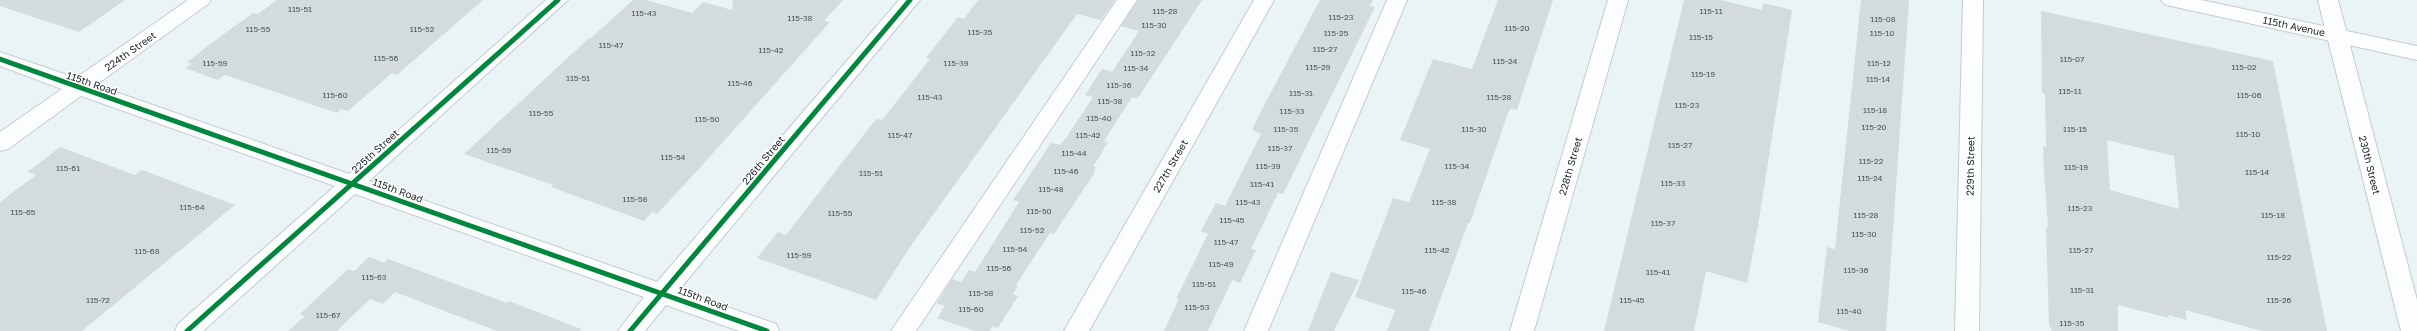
<svg xmlns="http://www.w3.org/2000/svg" width="2417" height="331" font-family="'Golos Text',sans-serif">
	<rect width="100%" height="100%" fill="#eaf3f6"/>
	<path fill="#d4dbde" fill-rule="evenodd" d="M0,0h125l-46,32 -79,-26z
		M277,0h206l-86,75 -5,-2 -44,38 -7,-2 -4,4 -112,-38 -7,5 -33,-12 7,-4 -5,-2 38,-29 28,-20 5,1z
		M633,0h13l46,13 11,-11 29,8 1,-10h110l-19,21 6,1 -133,149 -40,43 -5,-2 -8,9 -93,-34 2,-2 -89,-31 125,-116 1,1z
		M978,0h137l-14,20 -24,-6 -167,233 -34,53 -119,-42 21,-26 8,3 90,-116 6,1 12,-15 36,-46 -4,-1 32,-41 6,2z
		M1138,0h64l-62,95 -4,3 -4,-1 -28,44 4,1 -15,25h3l-3,8 -39,59 -4,-1 -34,52 2,1 -5,8 5,2 -20,32 -6,-2 -2,5h-15l-38,-13 8,-12 -8,-3 15,-24 9,3 8,-12 6,2 44,-70 -6,-2 38,-57 9,2 6,-7 27,-41 -8,-2 17,-26 10,3 27,-41 -18,-5z
		M1320,0h53l-3,6 5,1 -92,187 -5,-1 -27,56 5,1 -16,33 -8,-3 -24,51h-44l15,-32h-3l32,-65 -7,-3 15,-28 9,3 36,-72 -9,-4 8,-17z
		M1498,0h55l-36,110 -6,-2 -3,5 -38,110h-2l-39,108h-42l8,-21 -40,-13 38,-99 16,4 21,-53 -30,-9 33,-81 39,10z
		M1684,0h37l41,10 1,-7 29,7 -34,216 -11,57 -41,-12 -12,60h-90z
		M1861,0h48l-23,331h-37l-31,-9 9,-75 8,2z
		M2041,11l232,50 54,270h-65l-77,-21 2,10 -19,-5 1,3 -51,-13v26h-66l-3,-6 -3,-98 2,1 -4,-56 -1,-26 3,1 -1,-53 -3,-1zM2107,140l67,16 5,53 -69,-19z
		M60,147l75,28 7,-5 93,35 -153,126h-82v-129l36,-27 -8,-3z
		M369,257l15,6 4,-4 119,44 2,-2 72,28 -1,2h-83l-102,-39 -12,12 -13,-5 -33,32h-49l17,-15 -5,-2 48,-45 6,2z
		M1331,272l28,8 -25,51h-26z"/>
	<g fill="none" stroke-linecap="round" stroke-linejoin="round">
		<g stroke="#c5cccf" stroke-width="2">
			<path id="minor" d="M188,0h23l-3,4 -112,81 253,89 197,-174h22l-199,181 288,101 242,-282h21l-241,290 97,34 3,7h-40l-73,-26 -21,26h-27l26,-34 -289,-103 -152,137h-28l3,-7 157,-138 -254,-90 -73,53 -8,2v-19l62,-43 -62,-23v-14l76,26z
				M1117,0h20l-221,331h-25z
				M1254,0h20l-185,331h-25z
				M1387,0h20l-139,331h-24z
				M1608,0h20l-94,331h-24z
				M1963,0h20l-4,331h-24z
				M2318,0h20l79,300v31h-16z"/>
		</g>
		<g stroke="#c5cccf" stroke-width="2">
			<path id="major" d="M2161,0h40l216,46v14l-246,-54 -7,-2z"/>
		</g>
		<use href="#minor" fill="#fcfdfe" fill-rule="evenodd"/>
		<use href="#major" fill="#fcfdfe" fill-rule="evenodd"/>
		<g stroke="#fff" stroke-width="8">
			<path id="cycleway" d="M0,59l767,272
				M187,331l371,-331
				M630,331l280,-331"/>
		</g>
		<use href="#cycleway" stroke="#00873e" stroke-width="5"/>
	</g>
	<g text-anchor="middle" dominant-baseline="central" stroke-width="3" stroke-linejoin="round" paint-order="stroke">
		<g font-size="8" fill="#4c5255">
			<text x="300" y="9">115-51</text>
			<text x="1165" y="11">115-28</text>
			<text x="1711" y="11">115-11</text>
			<text x="644" y="13">115-43</text>
			<text x="1341" y="17">115-23</text>
			<text x="800" y="18">115-38</text>
			<text x="1883" y="19">115-08</text>
			<text x="1154" y="25">115-30</text>
			<text x="1517" y="28">115-20</text>
			<text x="258" y="29">115-55</text>
			<text x="422" y="29">115-52</text>
			<text x="980" y="32">115-35</text>
			<text x="1336" y="33">115-25</text>
			<text x="1882" y="33">115-10</text>
			<text x="1701" y="37">115-15</text>
			<text x="611" y="45">115-47</text>
			<text x="1325" y="49">115-27</text>
			<text x="771" y="50">115-42</text>
			<text x="1143" y="53">115-32</text>
			<text x="386" y="58">115-56</text>
			<text x="2072" y="59">115-07</text>
			<text x="1505" y="61">115-24</text>
			<text x="215" y="63">115-59</text>
			<text x="956" y="63">115-39</text>
			<text x="1879" y="63">115-12</text>
			<text x="1318" y="67">115-29</text>
			<text x="2244" y="67">115-02</text>
			<text x="1136" y="68">115-34</text>
			<text x="1703" y="74">115-19</text>
			<text x="578" y="78">115-51</text>
			<text x="1878" y="79">115-14</text>
			<text x="740" y="83">115-46</text>
			<text x="1119" y="85">115-36</text>
			<text x="2070" y="91">115-11</text>
			<text x="1301" y="93">115-31</text>
			<text x="335" y="95">115-60</text>
			<text x="2249" y="95">115-06</text>
			<text x="930" y="97">115-43</text>
			<text x="1499" y="97">115-28</text>
			<text x="1110" y="101">115-38</text>
			<text x="1687" y="105">115-23</text>
			<text x="1875" y="110">115-18</text>
			<text x="1292" y="111">115-33</text>
			<text x="541" y="113">115-55</text>
			<text x="1099" y="118">115-40</text>
			<text x="707" y="119">115-50</text>
			<text x="1874" y="127">115-20</text>
			<text x="1286" y="129">115-35</text>
			<text x="1474" y="129">115-30</text>
			<text x="2075" y="129">115-15</text>
			<text x="2248" y="134">115-10</text>
			<text x="900" y="135">115-47</text>
			<text x="1088" y="135">115-42</text>
			<text x="1680" y="145">115-27</text>
			<text x="1280" y="148">115-37</text>
			<text x="499" y="150">115-59</text>
			<text x="1074" y="153">115-44</text>
			<text x="673" y="157">115-54</text>
			<text x="1871" y="161">115-22</text>
			<text x="1268" y="166">115-39</text>
			<text x="1457" y="166">115-34</text>
			<text x="2076" y="167">115-19</text>
			<text x="68" y="168">115-61</text>
			<text x="1066" y="171">115-46</text>
			<text x="2257" y="172">115-14</text>
			<text x="871" y="173">115-51</text>
			<text x="1870" y="178">115-24</text>
			<text x="1673" y="183">115-33</text>
			<text x="1262" y="184">115-41</text>
			<text x="1051" y="189">115-48</text>
			<text x="635" y="199">115-58</text>
			<text x="1248" y="202">115-43</text>
			<text x="1444" y="202">115-38</text>
			<text x="192" y="207">115-64</text>
			<text x="2080" y="208">115-23</text>
			<text x="1039" y="211">115-50</text>
			<text x="23" y="212">115-65</text>
			<text x="840" y="213">115-55</text>
			<text x="1866" y="215">115-28</text>
			<text x="2273" y="215">115-18</text>
			<text x="1232" y="220">115-45</text>
			<text x="1663" y="223">115-37</text>
			<text x="1032" y="230">115-52</text>
			<text x="1864" y="234">115-30</text>
			<text x="1226" y="242">115-47</text>
			<text x="1015" y="249">115-54</text>
			<text x="1437" y="250">115-42</text>
			<text x="2081" y="250">115-27</text>
			<text x="147" y="251">115-68</text>
			<text x="799" y="255">115-59</text>
			<text x="2279" y="257">115-22</text>
			<text x="1221" y="264">115-49</text>
			<text x="999" y="268">115-56</text>
			<text x="1856" y="270">115-36</text>
			<text x="1658" y="272">115-41</text>
			<text x="374" y="277">115-63</text>
			<text x="1204" y="284">115-51</text>
			<text x="2082" y="290">115-31</text>
			<text x="1414" y="291">115-46</text>
			<text x="981" y="293">115-58</text>
			<text x="98" y="300">115-72</text>
			<text x="1632" y="300">115-45</text>
			<text x="2279" y="300">115-26</text>
			<text x="1197" y="307">115-53</text>
			<text x="971" y="309">115-60</text>
			<text x="1849" y="311">115-40</text>
			<text x="328" y="315">115-67</text>
			<text x="2072" y="323">115-35</text>
		</g>
		<g font-size="10" fill="#1c2225" stroke="#fff">
			<text transform="translate(2294 26) rotate(12)">115th Avenue</text>
			<text transform="translate(130 51) rotate(-35)">224th Street</text>
			<text transform="translate(92 83) rotate(19)">115th Road</text>
			<text transform="translate(375 151) rotate(-42)">225th Street</text>
			<text transform="translate(763 160) rotate(-50)">226th Street</text>
			<text transform="translate(2370 165) rotate(76)">230th Street</text>
			<text transform="translate(1170 166) rotate(-60)">227th Street</text>
			<text transform="translate(1570 166) rotate(-74)">228th Street</text>
			<text transform="translate(1970 166) rotate(-89)">229th Street</text>
			<text transform="translate(398 190) rotate(20)">115th Road</text>
			<text transform="translate(703 298) rotate(20)">115th Road</text>
		</g>
	</g>
</svg>
